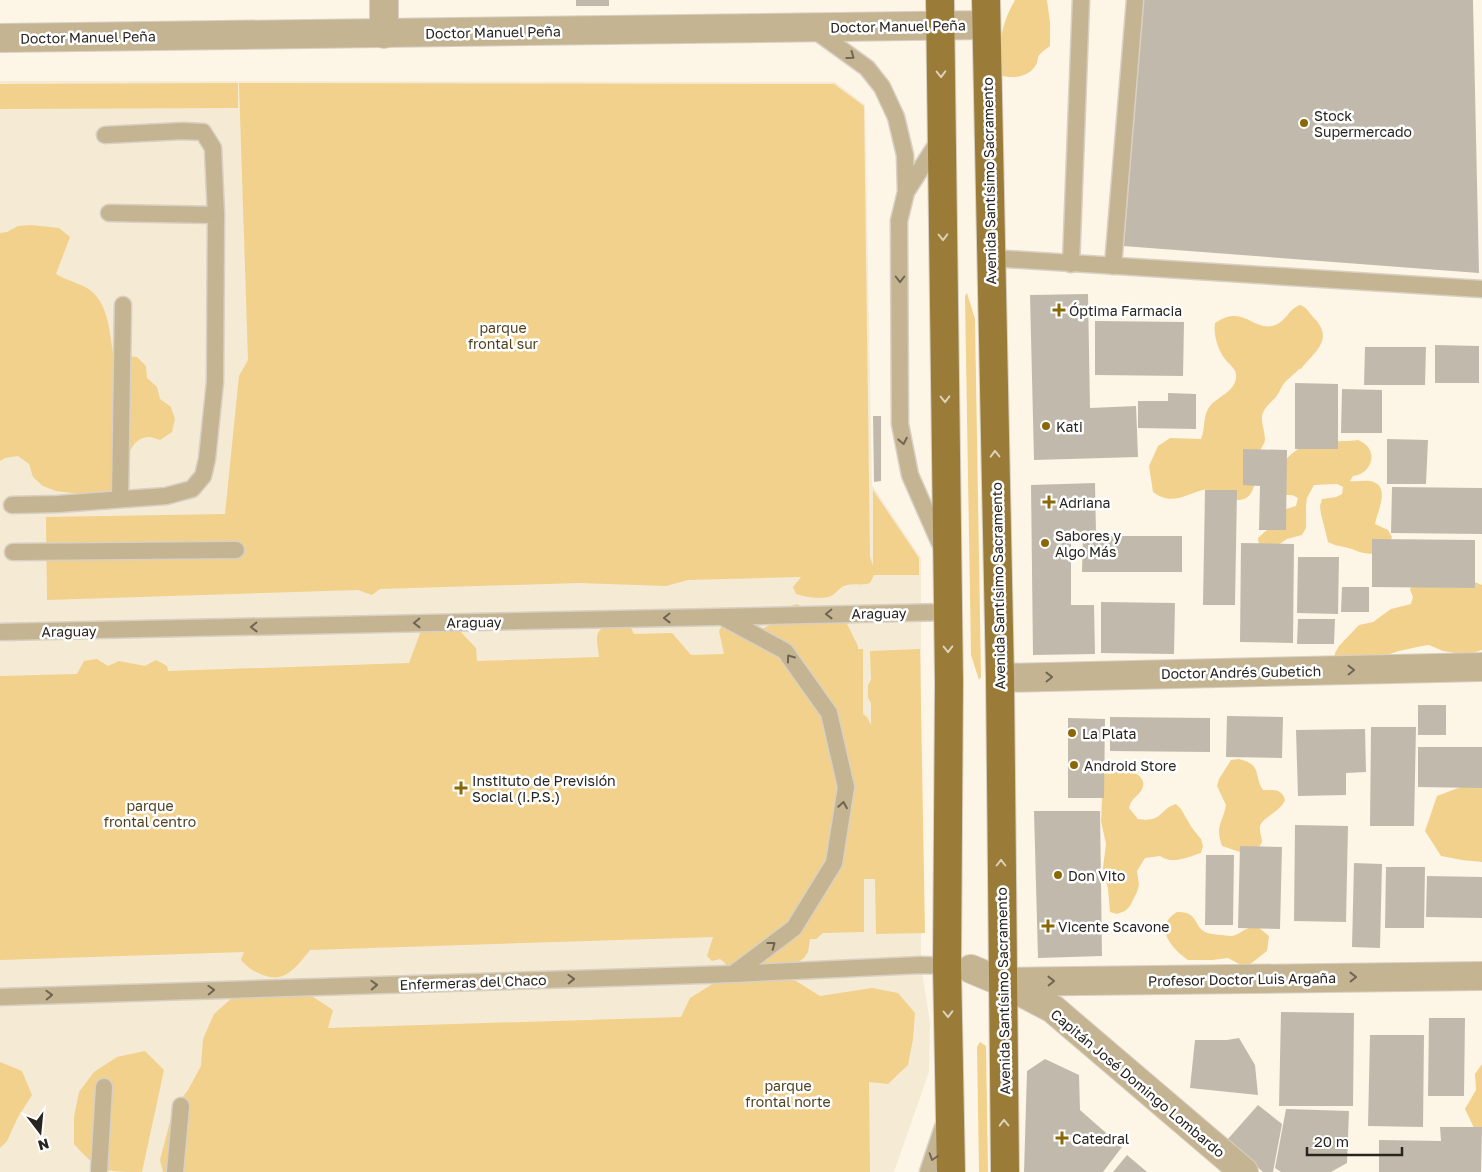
<svg xmlns="http://www.w3.org/2000/svg" width="1482" height="1172" font-family="'Golos Text',sans-serif">
	<rect width="100%" height="100%" fill="#fdf6e7"/>
	<path fill="#f5ead4" d="M0,81l835,1 30,23 7,380 49,73v407l9,58 -1,49 -35,100h-894z"/>
	<path fill="#f1d18c" d="M1015,0h32l3,22v24c-3,2 -7,5 -10,8 -3,3 -2,8 -4,11 -8,13 -24,14 -37,10 0,-29 1,-49 16,-75z
		M238,83v25l-238,1v-25z
		M239,83l595,1 30,22 6,451 3,9v-76l46,68v17h-45l-4,8c-9,3 -16,0 -23,2 -7,1 -10,8 -16,11 -11,4 -25,1 -35,-2l-3,-7 8,-10 -113,3 -22,6 -87,-3 -199,6 -8,6 -14,-5 -311,10 -1,-83 179,-3 14,-138 9,-16z
		M31,225l28,3 11,9 -14,37c10,6 16,7 25,11 27,11 28,43 32,68l24,4 9,9 1,12 10,9 3,12 11,8 4,12 -3,13 -12,8c-3,-1 -8,-3 -11,-3 -24,1 -24,36 -26,53l-27,6 -40,-5 -13,-5 -10,-9 -4,-13 -11,-8 -13,2 -5,3v-228l7,-1 11,-6z
		M967,293l8,26 6,358 -2,3 -8,-25 -6,-359z
		M1300,305c7,2 9,8 14,13 21,22 0,34 -13,51h-2c-5,6 -12,10 -16,16 -3,4 -4,9 -8,13 -6,6 -11,10 -13,18 -1,8 3,15 3,23 0,5 -4,8 -5,13 -4,12 -2,40 -14,46 -14,8 -28,-11 -43,-8 -19,5 -31,16 -50,2l-4,-26 9,-20 12,-8 31,1c5,-11 1,-23 9,-33 8,-10 27,-15 26,-31 0,-7 -7,-10 -11,-16 -7,-9 -12,-25 -10,-36 28,-19 37,7 57,3 14,-3 16,-17 28,-21z
		M1358,440c21,8 16,33 -5,36l-3,5c6,1 14,-1 20,0 22,4 7,31 5,43l13,6 4,7c-3,12 -15,19 -28,16 -6,-1 -11,-4 -16,-5 -7,-2 -13,-2 -20,-6l-7,-28 -1,-8 2,-7 14,-2 6,-3 1,-7 -6,-3 -23,1 -7,13 -1,8v22l-4,7 -15,4 -12,8 -16,-2 -1,-7 10,-9 15,-19 13,-4 2,-8 -6,-3h-8l-5,-30c7,-5 13,-13 21,-17 17,-10 39,-5 58,-8z
		M1440,581l13,7 19,-7 10,4v65l-16,5 -23,-4 -14,-6 -7,1 -23,5 -15,5 -50,6 1,-9 4,-7 20,-21 14,-3 18,-13 20,-5 2,-7 -3,-7 2,-7z
		M797,604l12,7 37,11 12,24v3h5v65l4,3 4,8v-22l-3,-5v-13l3,-5 -1,-29 50,-2 5,284 -49,1 -1,-55h-11v53l-41,1 -7,6h-6l-2,13 -4,6 -10,7 -67,3 -2,-5 -5,-4 -8,2 -5,-5 6,-19 -403,13c-13,16 -25,34 -47,25 -10,-4 -15,-7 -22,-15l3,-8 -244,8v-284l77,-2 7,-13 13,-2 11,7 11,-5 26,5 11,-6 11,6 1,5 241,-8 13,-35 36,1 18,19 1,13 122,-4c-1,-14 -8,-29 12,-31 8,0 13,-1 20,2l3,6 38,-1 19,22 33,-1 -5,-23 7,-12 24,-1 7,13 13,-6 2,-13z
		M1239,759c24,6 14,15 24,31 10,0 19,-2 22,10 -5,12 -22,17 -25,26 -1,5 2,11 2,16l-4,7 -15,4 -21,-7c-7,-21 0,-21 4,-41l-9,-19 2,-7 12,-19z
		M1121,767c10,3 29,10 20,24 -5,7 -10,8 -12,17l9,11c25,4 21,-10 38,-15l5,5 11,19 9,11 2,7 -2,7c-14,4 -27,12 -41,3l-15,2 -8,13 2,14 -2,7 -7,14 -5,5 -8,3 -7,-2 -2,-23 -5,-21 3,-24 -5,-23 2,-44 3,-6z
		M1482,782v80l-20,-2 -21,-4 -16,-25 12,-35 34,-13z
		M1177,912c23,-1 16,17 31,21 3,1 21,3 24,3 11,-3 13,-10 26,-9l11,9 -2,15 -18,14h-8l-13,-7 -16,2h-24c-16,-11 -36,-33 -11,-48z
		M770,976l26,5 24,15 52,-8 26,5 17,20 -2,26 -5,26 -20,19 -19,-2 1,90h-707l-3,-12 13,-50 15,-20 13,-24 2,-27 11,-25 18,-16 78,-3 23,15 -5,18 353,-11 9,-19 24,-15z
		M980,1042l6,4 2,126h-9l-2,-125z
		M145,1051l19,19 -22,102c-37,0 -43,0 -68,-28v-27l5,-25 15,-20 23,-15z
		M0,1062l22,9 10,24 -14,22 -11,24 -7,7z
		M1482,1064v65l-8,-1 -9,-19 11,-19 -1,-16z"/>
	<path fill="#c1baac" d="M576,0h33v6h-33z
		M1140,0h333l6,273 -356,-27z
		M1088,294l2,114 46,-2 2,51 -104,3 -4,-165z
		M1095,321l89,1 -1,54 -88,-1z
		M1435,345l44,1v37h-44z
		M1365,347h61l-1,38h-61z
		M1295,383l43,1v65h-43z
		M1342,389l40,1v43h-41z
		M1168,393l28,1v35l-58,-1v-27h30z
		M873,416h8v65l-7,1z
		M1387,439l41,1 -2,44h-39z
		M1243,449l44,1 -1,80h-27l1,-44 -17,-1z
		M1095,483l1,51 -25,1v70h23l1,49 -62,1 -2,-170z
		M1392,487l90,1v46l-91,-1z
		M1205,490h32l-2,115h-32z
		M1083,536h99v36h-100z
		M1372,539l103,1v48l-103,-1z
		M1241,543l53,1 -1,99 -53,-1z
		M1298,557h41l-1,57 -41,-1z
		M1342,587h27v25h-28z
		M1101,602l74,1 -1,51 -73,-1z
		M1298,619h37l-1,25h-37z
		M1418,705h28v30h-28z
		M1227,716l56,1 -1,41 -56,-1z
		M1110,717l100,1v34l-100,-1z
		M1068,718l37,1 -1,79h-36z
		M1371,727h45l-2,99h-44z
		M1365,729l1,43 -20,1v22l-48,1 -2,-66z
		M1418,747h64v41l-64,-1z
		M1034,811h66l2,145 -64,2z
		M1295,825l53,1 -2,96 -52,-1z
		M1240,846l42,1 -2,82 -42,-1z
		M1206,855h28l-1,70h-28z
		M1354,863l28,1 -2,84 -28,-1z
		M1386,867h39l-1,61h-39z
		M1427,876l55,1v41l-56,-1z
		M1281,1012l73,1 -1,93h-74z
		M1429,1018h36l-1,78h-36z
		M1370,1035h54l-1,92 -55,-1z
		M1239,1038l16,27 3,30 -68,-7 5,-48h32z
		M1045,1059l34,16 1,35 42,37 -19,25h-79l3,-101z
		M1258,1105l24,19 -9,48h-10l-36,-32z
		M1286,1109l63,2 -2,52 -16,9h-50l-6,-4z
		M1440,1127h42l-1,45h-102v-32l62,1z
		M1127,1155l20,17h-34z"/>
	<g fill="none" stroke-linecap="round" stroke-linejoin="round">
		<g stroke="#d7d0c3" stroke-width="19">
			<path id="service" d="M813,29l54,39 15,19 14,30 9,38 1,37
				M940,139l-34,53 -7,29 1,203 10,51 32,73
				M109,213l107,2
				M991,258l491,31
				M1071,264l10,-264
				M1113,266l22,-266
				M120,499l3,-194
				M12,505l46,-1 108,-8 26,-7 11,-13 4,-17 8,-77 1,-167 -3,-67 -10,-16 -20,-1 -78,4
				M13,552l223,-2
				M722,617l63,34 44,62 17,74 -12,76 -40,65 -61,46
				M0,632l948,-20
				M0,997l733,-23 188,-9 26,1
				M99,1172l5,-85
				M175,1172l6,-66
				M928,1172l15,-45"/>
		</g>
		<g stroke="#d7d0c3" stroke-width="30">
			<path id="minor" d="M384,0v34
				M1002,982l480,-6"/>
		</g>
		<g stroke="#d7d0c3" stroke-width="30">
			<path id="tertiary" d="M0,38l986,-13
				M1000,678l482,-11
				M971,969l31,13 51,27 191,163"/>
		</g>
		<g stroke="#d7d0c3" stroke-width="30">
			<path id="primary" d="M940,0l9,682 -2,284 4,206
				M986,0l14,678 5,494"/>
		</g>
		<use href="#service" stroke="#c5b492" stroke-width="16"/>
		<use href="#minor" stroke="#c5b492" stroke-width="28"/>
		<use href="#tertiary" stroke="#c5b492" stroke-width="28"/>
		<use href="#primary" stroke="#9a7b38" stroke-width="28"/>
	</g>
	<defs><path id="oneway-chevron" d="M-2-3.5L2.5 0L-2 3.5" fill="none" stroke-width="1.6" stroke-linecap="round" stroke-linejoin="round" transform="scale(1.25)"/></defs>
	<g stroke="#6f6553">
		<use href="#oneway-chevron" transform="translate(851 56) rotate(36)"/>
		<use href="#oneway-chevron" transform="translate(900 279) rotate(90)"/>
		<use href="#oneway-chevron" transform="translate(903 441) rotate(79)"/>
		<use href="#oneway-chevron" transform="translate(829 614) rotate(179)"/>
		<use href="#oneway-chevron" transform="translate(667 618) rotate(179)"/>
		<use href="#oneway-chevron" transform="translate(417 623) rotate(179)"/>
		<use href="#oneway-chevron" transform="translate(254 627) rotate(179)"/>
		<use href="#oneway-chevron" transform="translate(790 658) rotate(-126)"/>
		<use href="#oneway-chevron" transform="translate(1351 670) rotate(-1)"/>
		<use href="#oneway-chevron" transform="translate(1049 677) rotate(-1)"/>
		<use href="#oneway-chevron" transform="translate(843 805) rotate(-81)"/>
		<use href="#oneway-chevron" transform="translate(772 945) rotate(-37)"/>
		<use href="#oneway-chevron" transform="translate(1353 977) rotate(-1)"/>
		<use href="#oneway-chevron" transform="translate(571 979) rotate(-2)"/>
		<use href="#oneway-chevron" transform="translate(1051 981) rotate(-1)"/>
		<use href="#oneway-chevron" transform="translate(374 985) rotate(-2)"/>
		<use href="#oneway-chevron" transform="translate(211 990) rotate(-2)"/>
		<use href="#oneway-chevron" transform="translate(49 995) rotate(-2)"/>
		<use href="#oneway-chevron" transform="translate(933 1157) rotate(108)"/>
	</g>
	<g stroke="#dcd1b9">
		<use href="#oneway-chevron" transform="translate(941 74) rotate(89)"/>
		<use href="#oneway-chevron" transform="translate(943 237) rotate(89)"/>
		<use href="#oneway-chevron" transform="translate(945 399) rotate(89)"/>
		<use href="#oneway-chevron" transform="translate(995 454) rotate(-91)"/>
		<use href="#oneway-chevron" transform="translate(948 649) rotate(89)"/>
		<use href="#oneway-chevron" transform="translate(1001 863) rotate(-90)"/>
		<use href="#oneway-chevron" transform="translate(948 1014) rotate(89)"/>
		<use href="#oneway-chevron" transform="translate(1004 1123) rotate(-91)"/>
	</g>
	<g fill="#8a6807" stroke="#fff" stroke-width="2">
		<circle cx="1304" cy="123" r="5"/>
		<path d="M1056.5 302.5h5v5h5v5h-5v5h-5v-5h-5v-5h5z"/>
		<circle cx="1046" cy="426" r="5"/>
		<path d="M1046.5 494.5h5v5h5v5h-5v5h-5v-5h-5v-5h5z"/>
		<circle cx="1045" cy="543" r="5"/>
		<circle cx="1072" cy="733" r="5"/>
		<circle cx="1074" cy="765" r="5"/>
		<path d="M458.5 780.5h5v5h5v5h-5v5h-5v-5h-5v-5h5z"/>
		<circle cx="1058" cy="875" r="5"/>
		<path d="M1045.5 918.5h5v5h5v5h-5v5h-5v-5h-5v-5h5z"/>
		<path d="M1059.5 1130.5h5v5h5v5h-5v5h-5v-5h-5v-5h5z"/>
	</g>
	<g text-anchor="middle" dominant-baseline="central" stroke-width="5" stroke-linejoin="round" paint-order="stroke">
		<g font-size="14" fill="#282520" stroke="#fff">
			<text transform="translate(898 26) rotate(-1)">Doctor Manuel Peña</text>
			<text transform="translate(493 32) rotate(-1)">Doctor Manuel Peña</text>
			<text transform="translate(88 37) rotate(-1)">Doctor Manuel Peña</text>
			<text transform="translate(989 181) rotate(-91)">Avenida Santísimo Sacramento</text>
			<text transform="translate(998 586) rotate(-91)">Avenida Santísimo Sacramento</text>
			<text transform="translate(879 613) rotate(-1)">Araguay</text>
			<text transform="translate(474 622) rotate(-1)">Araguay</text>
			<text transform="translate(69 631) rotate(-1)">Araguay</text>
			<text transform="translate(1241 672) rotate(-1)">Doctor Andrés Gubetich</text>
			<text transform="translate(1242 979) rotate(-1)">Profesor Doctor Luis Argaña</text>
			<text transform="translate(473 982) rotate(-2)">Enfermeras del Chaco</text>
			<text transform="translate(1003 991) rotate(-91)">Avenida Santísimo Sacramento</text>
			<text transform="translate(1138 1083) rotate(40)">Capitán José Domingo Lombardo</text>
		</g>
		<g font-size="14" fill="#282520" stroke="#fff" text-anchor="start">
			<text x="1314" y="115">Stock<tspan x="1314" dy="16">Supermercado</tspan></text>
			<text x="1069" y="310">Óptima Farmacia</text>
			<text x="1056" y="426">Kati</text>
			<text x="1059" y="502">Adriana</text>
			<text x="1055" y="535">Sabores y<tspan x="1055" dy="16">Algo Más</tspan></text>
			<text x="1082" y="733">La Plata</text>
			<text x="1084" y="765">Android Store</text>
			<text x="472" y="780">Instituto de Previsión<tspan x="472" dy="16">Social (I.P.S.)</tspan></text>
			<text x="1068" y="875">Don Vito</text>
			<text x="1058" y="926">Vicente Scavone</text>
			<text x="1072" y="1138">Catedral</text>
		</g>
		<g font-size="14" fill="#51411d" stroke="#fff">
			<text x="503" y="327">parque<tspan x="503" dy="16">frontal sur</tspan></text>
			<text x="150" y="805">parque<tspan x="150" dy="16">frontal centro</tspan></text>
			<text x="788" y="1085">parque<tspan x="788" dy="16">frontal norte</tspan></text>
		</g>
	</g>
	<g transform="translate(40 1132) rotate(164)" stroke="#ffffff" stroke-width="4" paint-order="stroke">
	<path d="M0-4L9 19L0 12L-9 19Z" fill="#282520"/>
	<text y="-8" font-size="14" font-weight="bold" text-anchor="middle" fill="#282520">N</text>
	</g>
	<path d="M1307 1147v8h95v-8" fill="none" stroke="#282520" stroke-width="2.5"/>
	<text x="1314" y="1147" font-size="15" fill="#282520" stroke="#ffffff" stroke-width="4" paint-order="stroke">20 m</text>
</svg>
